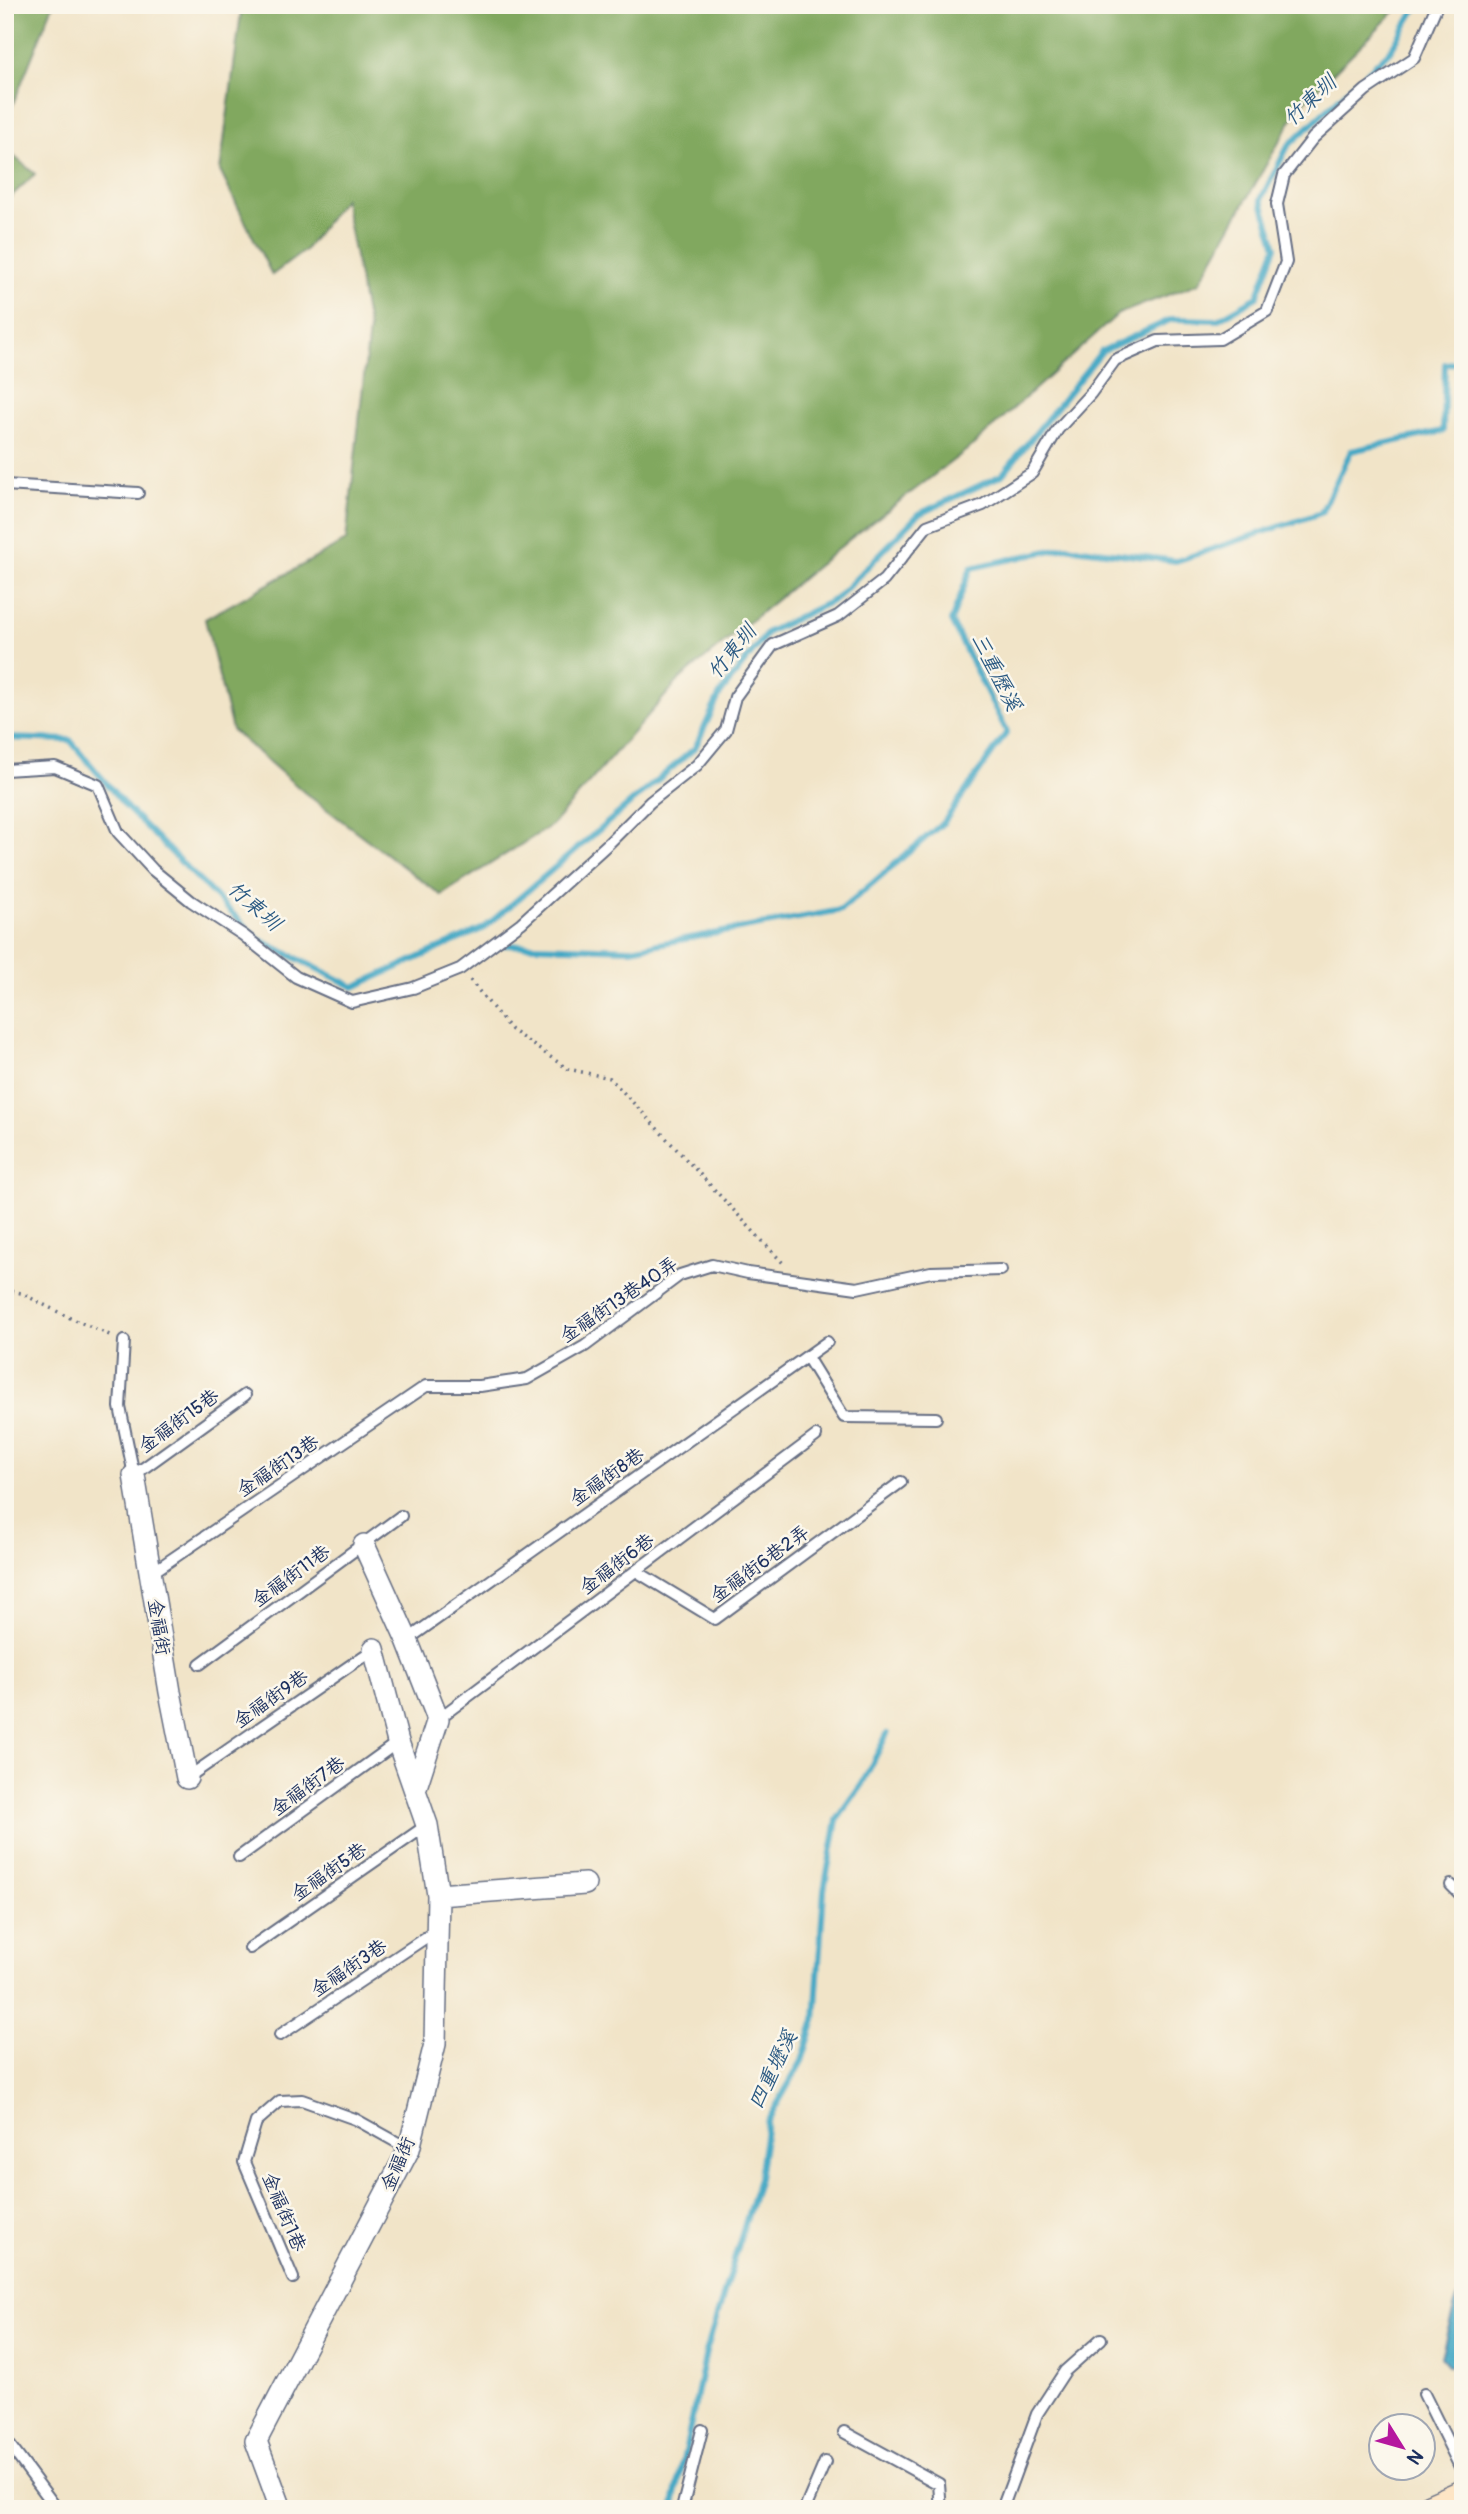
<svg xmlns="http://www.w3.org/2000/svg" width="1468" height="2514" font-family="Pangolin,'LXGW WenKai TC',sans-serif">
	<rect width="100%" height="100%" fill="#fbf7ec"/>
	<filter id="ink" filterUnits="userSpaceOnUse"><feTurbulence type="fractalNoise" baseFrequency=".0143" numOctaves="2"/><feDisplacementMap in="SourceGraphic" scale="14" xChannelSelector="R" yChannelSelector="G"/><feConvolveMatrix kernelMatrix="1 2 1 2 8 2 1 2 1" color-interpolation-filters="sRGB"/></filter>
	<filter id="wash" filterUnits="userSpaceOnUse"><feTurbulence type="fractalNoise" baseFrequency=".00686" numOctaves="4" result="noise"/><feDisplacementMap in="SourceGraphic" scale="28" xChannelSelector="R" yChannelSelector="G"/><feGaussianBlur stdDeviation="1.57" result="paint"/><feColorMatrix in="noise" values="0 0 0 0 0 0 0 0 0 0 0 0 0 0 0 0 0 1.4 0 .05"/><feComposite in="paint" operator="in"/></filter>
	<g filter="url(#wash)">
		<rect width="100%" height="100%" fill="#f1e4c8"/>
		<path fill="#81a85e" stroke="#4e6c5e" stroke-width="2" d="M5,5h48l-48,119z
			M242,5h1156v3l-99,99 -100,176 -81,31 -146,132 -122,93 -170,140 -128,146 -111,70 -136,-102 -73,-63 -27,-111 141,-78 23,-211 -25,-131 -40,52 -32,24 -52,-104z
			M5,149l30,25 -30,28z"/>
		<path fill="#45a8c5" stroke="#306c92" stroke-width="2" d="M1461,2291h2l-2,80 -13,-6 -7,-8 14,-53z"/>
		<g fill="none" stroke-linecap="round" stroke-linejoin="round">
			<path stroke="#45a8c5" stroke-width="6" d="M5,738l65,2 57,68 131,131 96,48 130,-59 211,-180 25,-54 48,-62 68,-33 83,-85 83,-39 100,-124 70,-32 45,1 40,-23 19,-50 -15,-48 27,-53 102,-95 28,-46
				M502,945l129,4 210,-39 103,-88 63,-90 -56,-111 20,-53 95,-21 110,14 145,-48 30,-62 92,-20 2,-67 18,-2
				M673,2509l33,-157 53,-174 8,-56 35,-61 13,-41 9,-130 13,-70 25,-36 25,-50"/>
		</g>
	</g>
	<g filter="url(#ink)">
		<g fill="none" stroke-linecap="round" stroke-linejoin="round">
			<g stroke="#666e83" stroke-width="14">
				<path id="service" d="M5,485l133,8
					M5,770l50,-3 43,18 20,47 35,38 38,31 52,34 53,42 56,25 61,-14 47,-19 61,-46 88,-80 41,-41 47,-37 29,-35 9,-33 38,-52 65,-29 46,-36 43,-54 56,-21 49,-32 26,-44 33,-36 24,-33 43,-19 62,-2 47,-28 19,-49 -9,-58 7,-29 29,-37 53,-48 48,-32 23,-53
					M124,1341l-4,66 14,68 111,-80
					M807,1357l37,60 92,1
					M636,1571l79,48 186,-137
					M150,1574l276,-188h54l47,-7 58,-33 95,-71 32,-10 36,8 109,15 74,-16 70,-2
					M407,1640l420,-298
					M200,1664l201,-148
					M438,1719l378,-283
					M187,1778l187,-129
					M239,1857l159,-115
					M1451,1885l12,12
					M250,1948l177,-123
					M280,2035l157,-105
					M293,2278l-49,-116 12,-40 24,-21 22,-1 53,19 54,30
					M1424,2394l39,79
					M844,2432l95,52 2,25
					M5,2439l52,70
					M682,2509l20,-79
					M805,2509l20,-47
					M1002,2509l35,-95 28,-43 36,-32"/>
			</g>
			<g stroke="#666e83" stroke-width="24">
				<path id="minor" d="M134,1475l36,217 17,86
					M364,1545l43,95 31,79 -23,71
					M438,1895l147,-11
					M281,2509l-25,-68 153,-292 26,-105 3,-149 -11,-70 -29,-83 -24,-93"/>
			</g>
			<g stroke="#666e83" stroke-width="33">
				<path id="secondary" d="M1431,2509l32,-14"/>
			</g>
			<path stroke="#666e83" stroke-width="3.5" stroke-dasharray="2 5" stroke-linecap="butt" d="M470,980l41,50 57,39 42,9 173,185
				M5,1290l16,3 47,24 44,19"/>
			<use href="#service" stroke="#fff" stroke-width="10"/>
			<use href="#minor" stroke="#fff" stroke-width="21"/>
			<use href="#secondary" stroke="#fde5c5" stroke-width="30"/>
		</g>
	</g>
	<g text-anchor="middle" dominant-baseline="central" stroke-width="5" stroke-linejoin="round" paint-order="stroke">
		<g font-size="19" fill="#1b2f5e" stroke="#fbf7ec">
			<text transform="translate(619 1300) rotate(-34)">金福街13巷40弄</text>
			<text transform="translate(179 1421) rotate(-36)">金福街15巷</text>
			<text transform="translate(278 1466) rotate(-34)">金福街13巷</text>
			<text transform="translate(607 1477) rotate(-35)">金福街8巷</text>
			<text transform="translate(617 1564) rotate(-37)">金福街6巷</text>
			<text transform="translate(760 1564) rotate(-36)">金福街6巷2弄</text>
			<text transform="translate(291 1576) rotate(-36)">金福街11巷</text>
			<text transform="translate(159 1627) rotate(81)">金福街</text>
			<text transform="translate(271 1699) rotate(-35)">金福街9巷</text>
			<text transform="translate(308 1786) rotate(-36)">金福街7巷</text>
			<text transform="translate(329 1872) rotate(-35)">金福街5巷</text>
			<text transform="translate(349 1968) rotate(-34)">金福街3巷</text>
			<text transform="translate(398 2164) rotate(-66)">金福街</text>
			<text transform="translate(284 2212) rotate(67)">金福街1巷</text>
		</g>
		<g font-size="21" font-style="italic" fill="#2a5982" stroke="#fbf7ec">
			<text transform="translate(1310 101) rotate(-43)">竹東圳</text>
			<text transform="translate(732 652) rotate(-51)">竹東圳</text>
			<text transform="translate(996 672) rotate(63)">三重歷溪</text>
			<text transform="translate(254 906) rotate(41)">竹東圳</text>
			<text transform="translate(773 2070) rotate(-64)">四重壢溪</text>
		</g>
	</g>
	<rect width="1468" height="2514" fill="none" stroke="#fbf7ec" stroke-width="28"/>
	<g transform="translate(1402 2447) rotate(127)"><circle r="33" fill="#fbf7ec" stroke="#a1a7b3" stroke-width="2"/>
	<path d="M0-5L12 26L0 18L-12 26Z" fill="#b5179e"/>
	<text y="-10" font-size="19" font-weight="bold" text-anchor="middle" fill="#1b2f5e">N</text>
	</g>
</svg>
